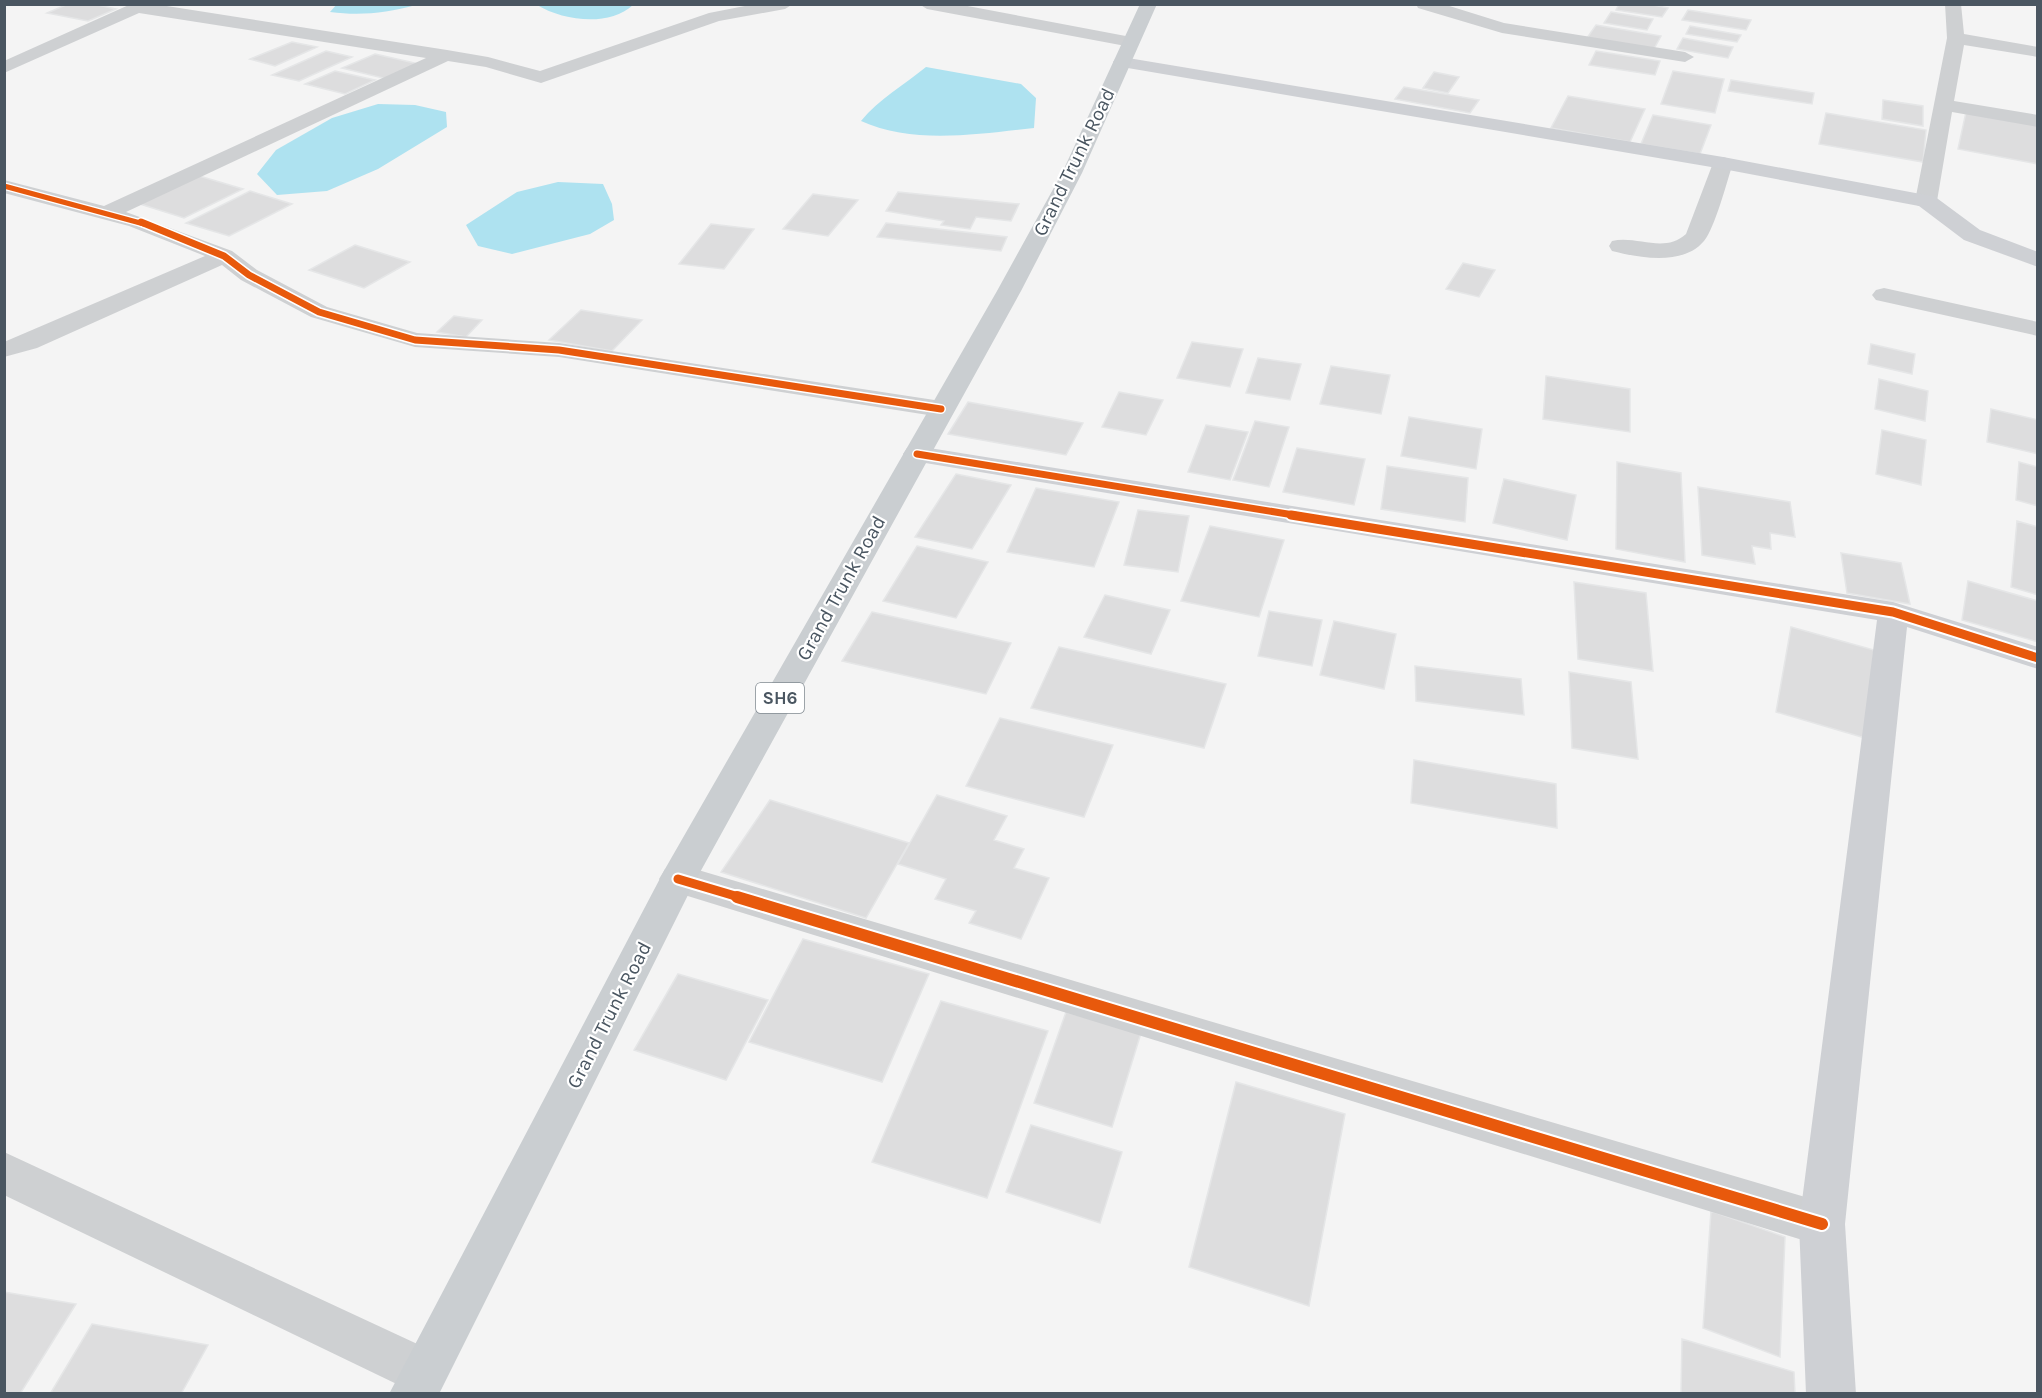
<svg xmlns="http://www.w3.org/2000/svg" width="2042" height="1398" font-family="Karla,sans-serif">
	<rect width="100%" height="100%" fill="#f4f4f4"/>
	<path fill="#aee2f0" d="M337,4h79v1c-30,8 -55,11 -86,7z
		M537,5h96c-24,22 -69,16 -96,0z
		M926,67l95,17 15,14 -2,30c-56,6 -121,17 -173,-7 18,-22 43,-36 65,-54z
		M378,104l37,1 31,7 1,15 -69,42 -51,22 -50,4 -20,-21 19,-24 56,-32z
		M558,182l45,2 9,20 2,16 -24,14 -78,20 -34,-8 -12,-21 51,-33z"/>
	<path fill="#ddddde" stroke="#e5e6e7" stroke-width="1.5" d="M68,4h25l23,5 -28,12 -41,-8z
		M1619,4h29l20,4 -6,9 -46,-7z
		M1688,10l63,10 -5,10 -64,-10z
		M1611,12l42,7 -6,11 -43,-7z
		M1596,25l65,11 -7,13 -67,-11z
		M1690,26l51,9 -4,7 -51,-8z
		M1683,38l50,9 -5,11 -51,-9z
		M292,42l25,5 -42,19 -25,-7z
		M326,51l26,6 -53,24 -27,-6z
		M1596,51l64,10 -5,14 -66,-10z
		M375,54l44,10 -32,15 -45,-11z
		M335,71l40,9 -30,14 -40,-10z
		M1673,71l51,8 -9,34 -54,-9z
		M1434,72l25,5 -11,16 -25,-5z
		M1731,80l83,13 -2,11 -84,-13z
		M1404,87l75,13 -9,13 -75,-14z
		M1568,96l77,13 -15,33 -79,-14z
		M1883,100l40,6v20l-41,-7z
		M1966,112l72,13v39l-80,-15z
		M1826,113l100,17 -3,32 -104,-18z
		M1653,115l58,10 -11,29 -59,-10z
		M196,175l47,14 -59,29 -47,-15z
		M250,191l42,13 -63,32 -43,-13z
		M898,192l121,12 -8,17 -35,-4 -6,12 -29,-4 3,-4 -58,-10z
		M813,194l45,6 -30,36 -45,-7z
		M886,223l121,14 -6,14 -124,-14z
		M711,224l43,5 -30,40 -45,-5z
		M355,245l55,17 -46,26 -55,-18z
		M1463,263l32,7 -16,27 -33,-8z
		M581,310l61,10 -30,31 -63,-11z
		M454,316l28,4 -16,17 -29,-5z
		M1192,342l51,7 -13,38 -53,-9z
		M1871,344l44,10 -3,20 -44,-10z
		M1258,358l43,6 -11,36 -44,-7z
		M1331,366l59,9 -9,39 -61,-10z
		M1546,376l84,13v43l-87,-13z
		M1879,379l49,12 -3,30 -50,-12z
		M1119,392l44,8 -17,35 -44,-8z
		M968,402l115,21 -17,32 -118,-21z
		M1991,409l47,11v34l-51,-12z
		M1409,417l73,12 -6,40 -75,-13z
		M1255,421l34,6 -20,60 -36,-7z
		M1206,425l42,7 -18,48 -42,-8z
		M1882,430l44,10 -5,45 -45,-11z
		M1297,448l68,11 -11,46 -71,-13z
		M1617,462l64,11 4,89 -69,-13z
		M2019,462l19,5v39l-22,-6z
		M1387,466l81,12 -3,44 -84,-13z
		M956,474l55,11 -39,64 -57,-12z
		M1504,479l72,16 -9,45 -74,-17z
		M1698,487l92,15 5,35 -25,-4 1,16 -19,-3 3,18 -53,-9z
		M1036,488l83,14 -25,65 -87,-15z
		M1138,510l51,6 -11,56 -54,-7z
		M2017,521l21,6v68l-27,-8z
		M1210,526l74,14 -25,77 -78,-16z
		M917,546l71,16 -32,56 -73,-17z
		M1841,553l60,10 9,41 -63,-11z
		M1968,581l70,20v41l-76,-22z
		M1574,582l72,11 7,78 -75,-12z
		M1105,595l65,15 -19,44 -67,-17z
		M1269,611l53,9 -10,46 -54,-10z
		M872,612l139,31 -25,51 -144,-33z
		M1334,621l62,13 -12,55 -64,-14z
		M1791,627l83,23 -9,88 -89,-26z
		M1059,647l167,37 -22,64 -173,-40z
		M1415,666l106,13 3,36 -108,-14z
		M1569,672l62,10 7,77 -66,-11z
		M1000,718l113,27 -29,72 -118,-31z
		M1414,760l142,24 1,44 -146,-25z
		M937,795l70,21 -13,24 30,9 -10,19 35,10 -28,61 -52,-16 7,-12 -41,-12 11,-20 -48,-15z
		M770,800l139,43 -43,75 -145,-46z
		M803,939l126,35 -47,108 -133,-40z
		M678,974l90,26 -42,80 -92,-30z
		M941,1001l107,30 -61,167 -115,-36z
		M1066,1012l75,21 -29,94 -78,-24z
		M1236,1082l109,32 -36,192 -120,-39z
		M1031,1125l91,27 -22,71 -94,-31z
		M1711,1211l74,26 -5,120 -77,-29z
		M4,1292l72,12 -56,90h-16z
		M92,1324l116,21 -27,49h-131z
		M1682,1339l112,33 1,22h-114z"/>
	<g fill="none" stroke-linecap="round" stroke-linejoin="round">
		<path fill="#ced0d2" fill-rule="evenodd" d="M131,4h23l293,46 41,7 52,14 169,-58 46,-9h38l-8,5 -66,12 -178,62 -55,-16 -38,-6 -322,151 106,39 25,19 70,37 90,26 142,10 382,58 9,2 4,6 -4,6 -9,2 -382,-60 -144,-10 -104,-30 -70,-37 -19,-15 -185,83 -33,9v-15l201,-86 -76,-30 -125,-33v-13l100,26 322,-148 -287,-45 -135,60v-12z
			M919,4h38l174,33 9,5 -9,5 -204,-38z
			M1416,4h27l61,19 181,29 9,5 -9,5 -183,-29 -84,-25z
			M1945,4h16l3,30 74,13v10l-74,-12 -10,56 84,14v12l-86,-15 -15,89 -3,5h-16l-3,-5 32,-163z
			M1723,157l7,2 3,4c-6,18 -18,65 -29,78 -21,25 -64,17 -92,10l-3,-5 3,-5c25,-6 52,13 74,-7l27,-71 3,-4z
			M1884,288l154,34v14l-162,-36 -4,-5 4,-5z
			M678,864l1144,338 16,7 7,15 -7,15 -16,7 -1157,-357 -6,-10 6,-10z
			M4,1152l437,203 7,17 -7,17c-13,5 -21,5 -34,0l-403,-194z"/>
		<path fill="#ced0d4" fill-rule="evenodd" d="M1122,57l601,100 203,38 8,1 46,34 58,22v15l-74,-27 -45,-34 -196,-37 -607,-103 -3,-4 3,-4z
			M917,446l976,156 145,45v22l-131,-42 -62,597 11,170h-50l-7,-170 78,-604 -970,-160 -4,-6 4,-6z"/>
		<path fill="#caced1" fill-rule="evenodd" d="M1140,4h17l-75,169 -61,118 -328,594 -254,509h-50l276,-525 332,-578 65,-118z"/>
		<g stroke="#fff" stroke-width="8">
			<path id="cycleway-far3" d="M4,186l140,38"/>
		</g>
		<g stroke="#fff" stroke-width="10">
			<path id="cycleway-far2" d="M141,222l83,34 25,19 70,37 96,28 144,10 382,59
				M917,454l383,62"/>
		</g>
		<g stroke="#fff" stroke-width="13">
			<path id="cycleway-far1" d="M1291,515l602,97 145,46
				M678,879l64,19"/>
		</g>
		<g stroke="#fff" stroke-width="16">
			<path id="cycleway" d="M737,897l1085,327"/>
		</g>
		<use href="#cycleway-far3" stroke="#e8590c" stroke-width="5"/>
		<use href="#cycleway-far2" stroke="#e8590c" stroke-width="7"/>
		<use href="#cycleway-far1" stroke="#e8590c" stroke-width="9"/>
		<use href="#cycleway" stroke="#e8590c" stroke-width="12"/>
	</g>
	<g text-anchor="middle" dominant-baseline="central" stroke-width="4.5" stroke-linejoin="round" paint-order="stroke">
		<rect fill="#fff" stroke="#808990" stroke-width="1.5" x="756" y="683" width="48" height="30" rx="4.5"/>
		<g font-size="18" font-weight="bold" fill="#4a5661">
			<text x="780" y="698">SH6</text>
		</g>
		<g font-size="20" fill="#4a5661" stroke="#fff">
			<text transform="translate(1074 162) rotate(-64)">Grand Trunk Road</text>
			<text transform="translate(841 588) rotate(-61)">Grand Trunk Road</text>
			<text transform="translate(609 1015) rotate(-63)">Grand Trunk Road</text>
		</g>
	</g>
	<rect width="2042" height="1398" fill="none" stroke="#4a5661" stroke-width="12"/>
</svg>
